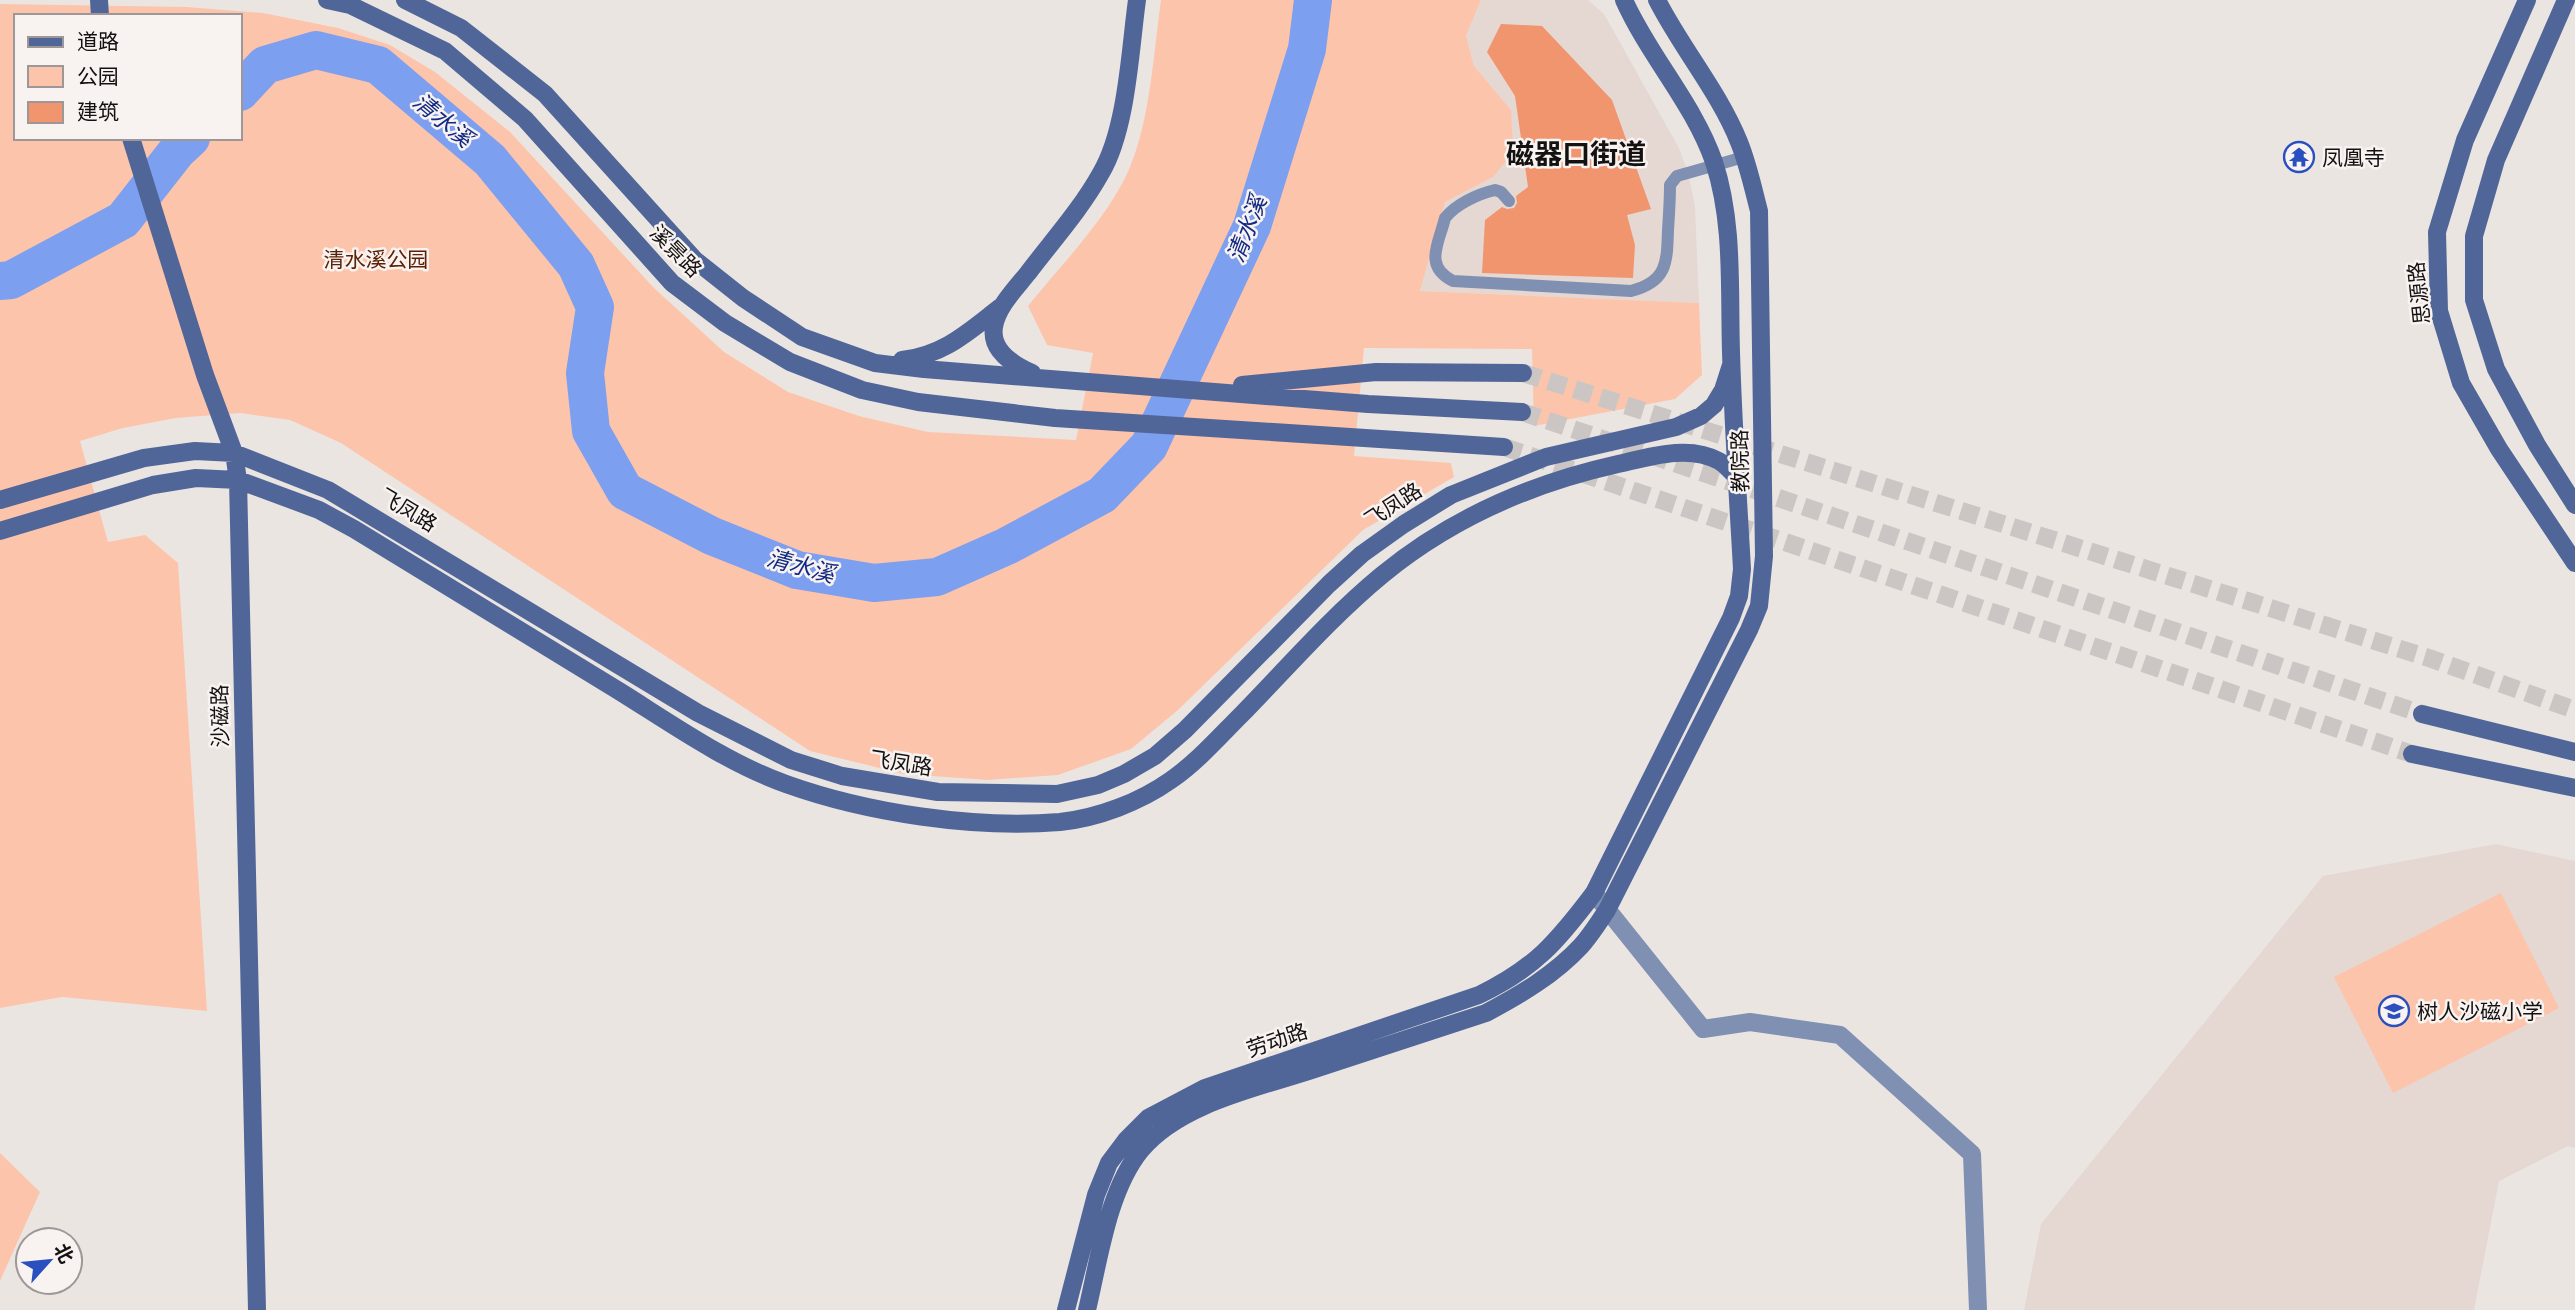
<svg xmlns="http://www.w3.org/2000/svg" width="2575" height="1310" font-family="Arial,'Noto Sans SC',sans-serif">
	<rect width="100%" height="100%" fill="#ebe5e2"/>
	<path fill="#e5d7d1" d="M1481,0h107l16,14 75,134 10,28 6,31 4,96 -279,-12 25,-89 48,-25 18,-67 -37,-44 -8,-30z
		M2496,844l79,17v287l-7,-2 -69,35 -25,129h-450l17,-86 282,-348z"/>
	<path fill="#fdc4ac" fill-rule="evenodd" d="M1161,0h320l-15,36 8,30 37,44 2,42 -20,25 -48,25 -25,89 279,12 3,72 -27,24 -141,27 -2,-77 -168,-1 -10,108 97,7 3,14 -91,53 -185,180 -47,39 -73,26 -70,5 -84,-6 -94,-23 -469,-308 -51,-23 -50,-7 -64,5 -53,10 -43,13 28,101 37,-7 33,28 29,448 -145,-14 -62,11v-1004l187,3 76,6 75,15 52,17 45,27 75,60 144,156 70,64 64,40 71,24 69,16 148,8 17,-87 -46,-8 -19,-39c33,-41 73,-81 97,-128 25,-50 28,-122 36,-178zM16,16h224v122h-224z
		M2501,893l58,115 -166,85 -59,-116z
		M0,1153l40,39 -40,89z"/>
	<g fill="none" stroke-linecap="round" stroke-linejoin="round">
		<path stroke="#7d9fef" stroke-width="38" d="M240,92l25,-27 51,-15 62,15 112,95 86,105 19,42 -10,66 6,58 34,60 87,45 85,34 77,13 63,-6 70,-31 95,-51 47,-49 103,-220 55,-177 6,-49
			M0,281l11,-1 112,-60 54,-69 14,-13"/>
	</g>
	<path fill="#f0956d" d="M1501,24l41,2 70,74 39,109 -24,6 8,30 -2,33 -151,-5 3,-53 17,-13 5,2 7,-1 3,-5 -1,-7 12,-9 -13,-91 -28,-44z"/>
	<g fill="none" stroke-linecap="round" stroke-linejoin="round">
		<path stroke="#cbc5c3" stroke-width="18" stroke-dasharray="18 9" stroke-linecap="butt" d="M1522,412l900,302
			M1504,447l908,307"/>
		<path stroke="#cbc5c3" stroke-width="18" stroke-dasharray="18 9" stroke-linecap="butt" d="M1523,373l906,285 146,52"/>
		<path stroke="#8090b3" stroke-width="12" d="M1509,201l-8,-9 -6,-2c-17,4 -39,14 -50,28 -6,25 -22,48 8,63l178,10c36,-9 36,-28 37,-61 1,-15 2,-30 2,-45l7,-9 67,-19"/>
		<path stroke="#8090b3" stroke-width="18" d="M1594,893l109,136 47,-7 90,13 132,119 6,156"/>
		<path stroke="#516698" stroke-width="18" d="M99,0l1,16
			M327,0l23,5 95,46 80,68 147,164 53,40 65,39 72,28 56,12 137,16 449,29
			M405,0l56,28 84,66 150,166 48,38 59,39 73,26 49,6 444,35 154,8
			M2527,0l-62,140 -28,92 2,79 22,72 38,66 76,114
			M2566,0l-70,160 -22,76v64l22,69 41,76 38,60
			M131,138l74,237 29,78 4,27 19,830
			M902,360c43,-5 67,-29 100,-54
			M1032,373c-18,-8 -42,-22 -38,-46 3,-20 22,-39 34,-54 25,-33 53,-64 73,-100 26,-44 29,-123 36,-173
			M1242,385l134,-13 147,1
			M0,500l144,-42 51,-7 39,2 94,37 370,223 93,47 51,16 96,16 119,2 41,-9 26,-11 31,-18 30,-26 144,-146 33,-30 42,-30 47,-29 95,-38 130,-30 25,-11 13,-11 9,-15 8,-25
			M0,531l153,-46 43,-7 42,2 81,30 35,19c89,54 177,108 265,162 53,33 108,72 167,93 81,29 188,45 274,38 38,-4 80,-20 111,-42 26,-18 48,-43 70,-65 46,-47 90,-98 141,-140 68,-56 151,-92 236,-111 31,-7 71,-20 101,-3 6,3 12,11 18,16
			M2422,714l153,38
			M2412,754l163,34
			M1066,1310l30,-115 13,-32 18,-24 21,-21 57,-30 274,-93c56,-27 78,-53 115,-102l137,-275 8,-22 3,-27c-4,-72 -9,-145 -11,-217 -2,-63 3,-129 -17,-190 -20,-58 -65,-106 -90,-162
			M1087,1310c12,-50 21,-120 54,-160 40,-48 121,-63 177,-82 56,-18 112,-37 168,-55 34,-18 68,-38 95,-67 10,-11 18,-24 26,-36l142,-280 10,-24 5,-50 -5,-345c-6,-23 -11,-47 -20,-69 -20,-50 -57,-93 -82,-142"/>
	</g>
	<defs>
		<g id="temple-ring" transform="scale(1.575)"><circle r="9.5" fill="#f8f2f0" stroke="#2a4fbe" stroke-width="1.5"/><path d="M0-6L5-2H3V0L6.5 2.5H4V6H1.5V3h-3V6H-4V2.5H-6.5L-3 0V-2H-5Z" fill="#2a4fbe"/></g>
		<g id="school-ring" transform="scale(1.575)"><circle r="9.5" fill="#f8f2f0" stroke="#2a4fbe" stroke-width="1.5"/><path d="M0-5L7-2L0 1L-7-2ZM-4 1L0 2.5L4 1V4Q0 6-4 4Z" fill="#2a4fbe"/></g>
	</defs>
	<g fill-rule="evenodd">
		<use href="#temple-ring" x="2299" y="157"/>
		<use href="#school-ring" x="2394" y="1011"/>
	</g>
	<g text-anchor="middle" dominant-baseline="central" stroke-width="5" stroke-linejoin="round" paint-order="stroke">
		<g font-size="21" fill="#141211" stroke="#f8f2f0" text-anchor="start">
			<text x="2322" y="157">凤凰寺</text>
			<text x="2417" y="1011">树人沙磁小学</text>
		</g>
		<g font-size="21" fill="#141211" stroke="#f8f2f0">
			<text transform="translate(676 251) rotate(45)">溪景路</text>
			<text transform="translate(2419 293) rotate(-96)">思源路</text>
			<text transform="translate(1740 461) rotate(-91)">教院路</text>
			<text transform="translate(1393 505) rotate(-33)">飞凤路</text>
			<text transform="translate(408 510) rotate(31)">飞凤路</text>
			<text transform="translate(220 716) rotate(-91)">沙磁路</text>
			<text transform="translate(901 763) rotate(9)">飞凤路</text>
			<text transform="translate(1277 1040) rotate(-19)">劳动路</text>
		</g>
		<g font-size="21" fill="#5b2205" stroke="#f8f2f0">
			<text x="376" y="259">清水溪公园</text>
		</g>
		<g font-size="23" font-style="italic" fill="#112a84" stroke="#f8f2f0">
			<text transform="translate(443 120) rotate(40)">清水溪</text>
			<text transform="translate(1247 229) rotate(-69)">清水溪</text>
			<text transform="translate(801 566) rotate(15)">清水溪</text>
		</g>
		<g font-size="28" font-weight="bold" fill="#141211" stroke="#f8f2f0">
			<text x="1576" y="154">磁器口街道</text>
		</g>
	</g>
	<rect x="14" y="14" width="228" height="126" fill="#f8f2f0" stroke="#9d9897" stroke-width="2"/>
	<rect x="28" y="37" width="35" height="10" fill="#516698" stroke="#9d9897" stroke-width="2"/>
	<text x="77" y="49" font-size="21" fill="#141211">道路</text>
	<rect x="28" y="66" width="35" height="21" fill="#fdc4ac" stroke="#9d9897" stroke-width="2"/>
	<text x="77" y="84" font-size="21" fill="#141211">公园</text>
	<rect x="28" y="102" width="35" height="21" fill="#f0956d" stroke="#9d9897" stroke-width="2"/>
	<text x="77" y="119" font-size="21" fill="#141211">建筑</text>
	<g transform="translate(49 1261) rotate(63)"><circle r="33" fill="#f8f2f0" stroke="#9d9897" stroke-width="2"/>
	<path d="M0-5L12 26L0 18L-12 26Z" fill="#2a4fbe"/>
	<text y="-10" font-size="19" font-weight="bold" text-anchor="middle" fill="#141211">北</text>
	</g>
</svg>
